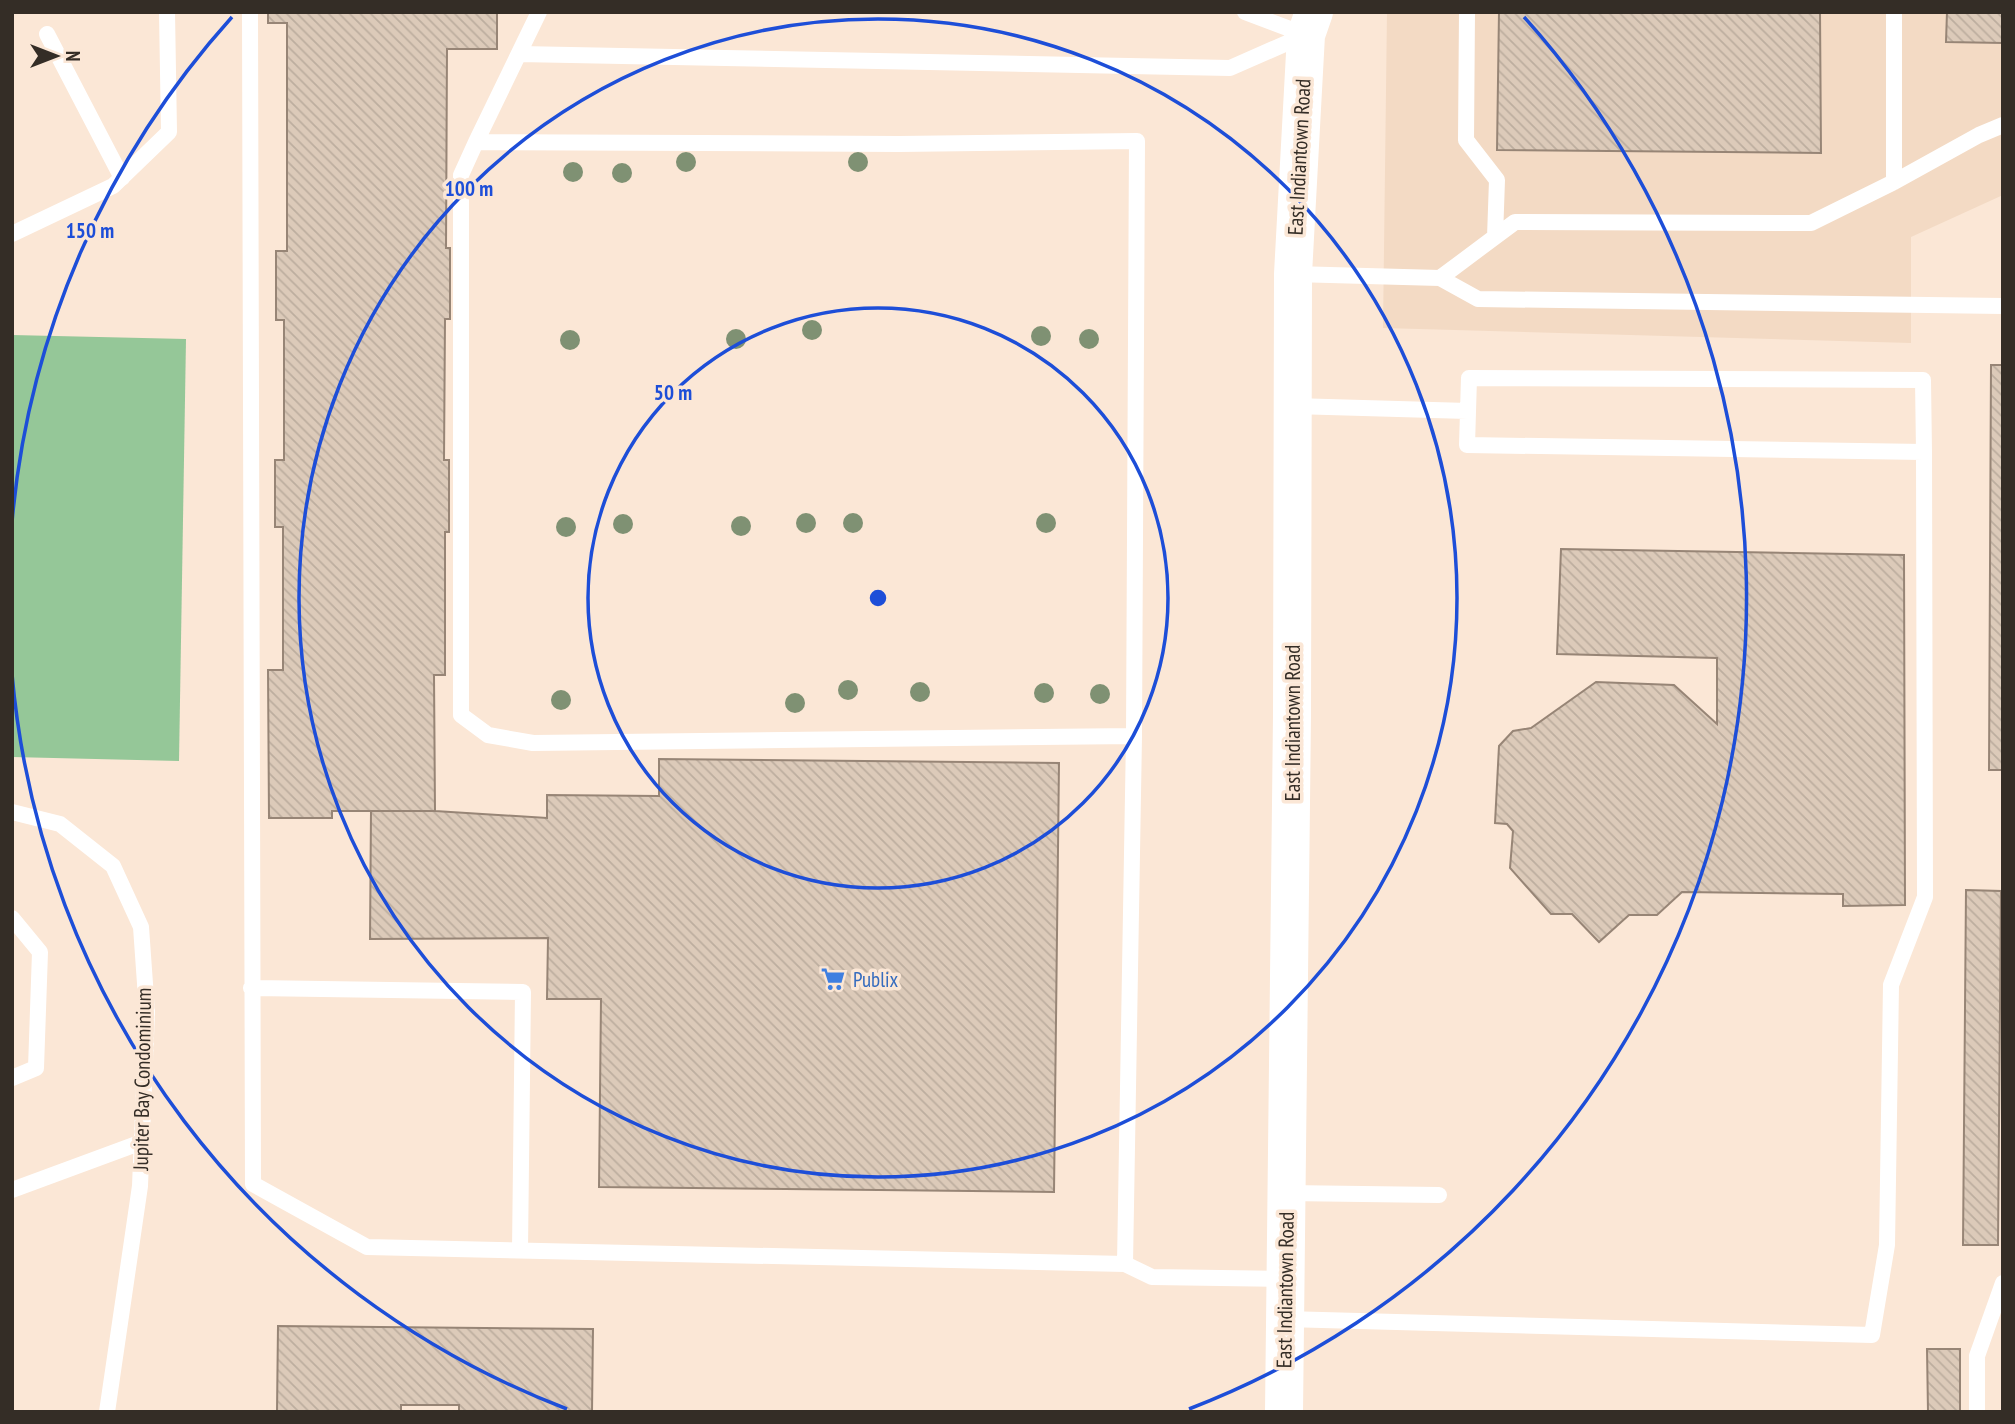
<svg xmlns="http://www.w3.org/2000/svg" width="2015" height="1424" font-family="'PT Sans Narrow',sans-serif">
	<defs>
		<pattern id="building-back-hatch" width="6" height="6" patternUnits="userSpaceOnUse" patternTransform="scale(1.75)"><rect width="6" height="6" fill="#dccab9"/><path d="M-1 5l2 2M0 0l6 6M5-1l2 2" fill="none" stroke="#bdae9f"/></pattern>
	</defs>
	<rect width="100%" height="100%" fill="#fbe7d6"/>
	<path fill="#f3dac4" d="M1387,12h616v183l-92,42v106l-528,-15z"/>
	<path fill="#95c798" d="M12,335l174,4 -7,422 -167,-4z"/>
	<path fill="url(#building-back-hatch)" stroke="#978576" stroke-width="2" d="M268,12h229v37h-50l-1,199h4v71h-5l-1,141h5v72h-4v143h-11l1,136h-103v7h-63l-1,-148h15v-143h-8v-67h9v-140h-8v-69h11v-228h-19z
		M1499,12h321l1,141 -324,-3z
		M1947,12h56v31l-57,-1z
		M1991,365h12v405h-14z
		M1561,549l343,6 1,350 -62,1v-12l-161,-2 -25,23h-28l-30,27 -27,-28h-21l-41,-46 3,-37 -6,-7 -12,-1 4,-77 14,-15 18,-3 65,-46 78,3 43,39v-66l-160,-4z
		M659,759l400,4 -5,429 -455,-5 2,-188h-54l1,-61 -178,1 1,-128h64l112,7v-23l112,1z
		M1966,890l35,1 -3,354h-35z
		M278,1326l315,3 -1,83h-133v-7h-58v7h-124z
		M1927,1349h33v63h-32z"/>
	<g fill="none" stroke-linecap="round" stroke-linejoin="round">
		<path stroke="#fff" stroke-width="16" d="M250,12l3,1172 114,63 758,17
			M1245,12l61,23
			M1467,12l-1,128 31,40 -2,57
			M47,34l75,144
			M519,54l711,14 73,-32
			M476,142l63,-130
			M1894,182v-170
			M12,234l101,-48 56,-54 -2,-120
			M1293,274l147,4 75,-56 296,1 83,-41 85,-47 24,-10
			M1440,278l38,21 525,7
			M1293,406l175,5
			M1134,736l-601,7 -45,-8 -27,-20v-540l15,-33 423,2 238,-3 -3,595 -9,528 27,13 134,2
			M12,812l48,12 53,42 28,61 6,85 -7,174 -33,226
			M12,918l28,34 -4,116 -24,10
			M251,988l272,4 -3,258
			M12,1190l130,-48
			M1286,1193l153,2
			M1285,1319l587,16 15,-90 4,-260 34,-88 -1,-445 -1,-72 -454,-2 -2,67 457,7
			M1977,1412v-56l26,-73"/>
		<path stroke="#fff" stroke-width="38" d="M1284,1412l8,-696 1,-442 13,-239 8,-23"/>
	</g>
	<g fill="#7f9173">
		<circle cx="686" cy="162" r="10"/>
		<circle cx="858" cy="162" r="10"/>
		<circle cx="573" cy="172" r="10"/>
		<circle cx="622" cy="173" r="10"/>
		<circle cx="812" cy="330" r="10"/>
		<circle cx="1041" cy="336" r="10"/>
		<circle cx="736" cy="339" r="10"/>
		<circle cx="1089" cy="339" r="10"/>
		<circle cx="570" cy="340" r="10"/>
		<circle cx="806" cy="523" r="10"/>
		<circle cx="853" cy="523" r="10"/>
		<circle cx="1046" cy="523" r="10"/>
		<circle cx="623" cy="524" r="10"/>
		<circle cx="741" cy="526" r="10"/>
		<circle cx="566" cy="527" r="10"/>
		<circle cx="848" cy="690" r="10"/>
		<circle cx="920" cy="692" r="10"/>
		<circle cx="1044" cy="693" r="10"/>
		<circle cx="1100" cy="694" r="10"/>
		<circle cx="561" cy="700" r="10"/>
		<circle cx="795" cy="703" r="10"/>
	</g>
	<g fill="none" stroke="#1d4ed8" stroke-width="3.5">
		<circle cx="878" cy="598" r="290"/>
		<circle cx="878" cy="598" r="579"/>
		<path d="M567 1409A869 869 0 0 1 12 674M12 522A869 869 0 0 1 232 17M1524 17A869 869 0 0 1 1189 1409"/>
	</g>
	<defs>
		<g id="supermarket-bare" transform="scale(1.89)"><path d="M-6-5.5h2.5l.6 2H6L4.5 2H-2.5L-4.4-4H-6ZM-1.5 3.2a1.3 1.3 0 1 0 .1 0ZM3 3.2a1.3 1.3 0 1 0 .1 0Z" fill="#3f7fe0" stroke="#fbe7d6" stroke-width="2.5" paint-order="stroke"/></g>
	</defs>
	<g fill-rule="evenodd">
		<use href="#supermarket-bare" x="833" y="979"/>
	</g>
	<g text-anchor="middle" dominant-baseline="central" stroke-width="7" stroke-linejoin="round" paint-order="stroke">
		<g font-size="21" fill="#342d26" stroke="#fbe7d6">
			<text transform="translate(1299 157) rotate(-87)">East Indiantown Road</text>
			<text transform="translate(1292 723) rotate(-90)">East Indiantown Road</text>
			<text transform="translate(142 1079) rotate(-89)">Jupiter Bay Condominium</text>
			<text transform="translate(1285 1290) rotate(-89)">East Indiantown Road</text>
		</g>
		<g font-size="21" fill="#366cbe" stroke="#fbe7d6" text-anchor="start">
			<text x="853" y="979">Publix</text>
		</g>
	</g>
	<circle cx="878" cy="598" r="10" fill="#1d4ed8" stroke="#fbe7d6" stroke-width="3.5"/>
	<g font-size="21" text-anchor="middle" font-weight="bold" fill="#1d4ed8" stroke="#fbe7d6" stroke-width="7" stroke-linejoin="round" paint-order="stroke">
		<text x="469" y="196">100 m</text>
		<text x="90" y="238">150 m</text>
		<text x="673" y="400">50 m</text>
	</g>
	<rect width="2015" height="1424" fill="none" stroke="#342d26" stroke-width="28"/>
	<g transform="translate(56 56) rotate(90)" stroke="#fbe7d6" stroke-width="5" paint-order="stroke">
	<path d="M0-5L12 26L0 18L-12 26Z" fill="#342d26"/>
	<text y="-10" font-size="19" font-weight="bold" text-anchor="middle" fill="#342d26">N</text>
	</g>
</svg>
